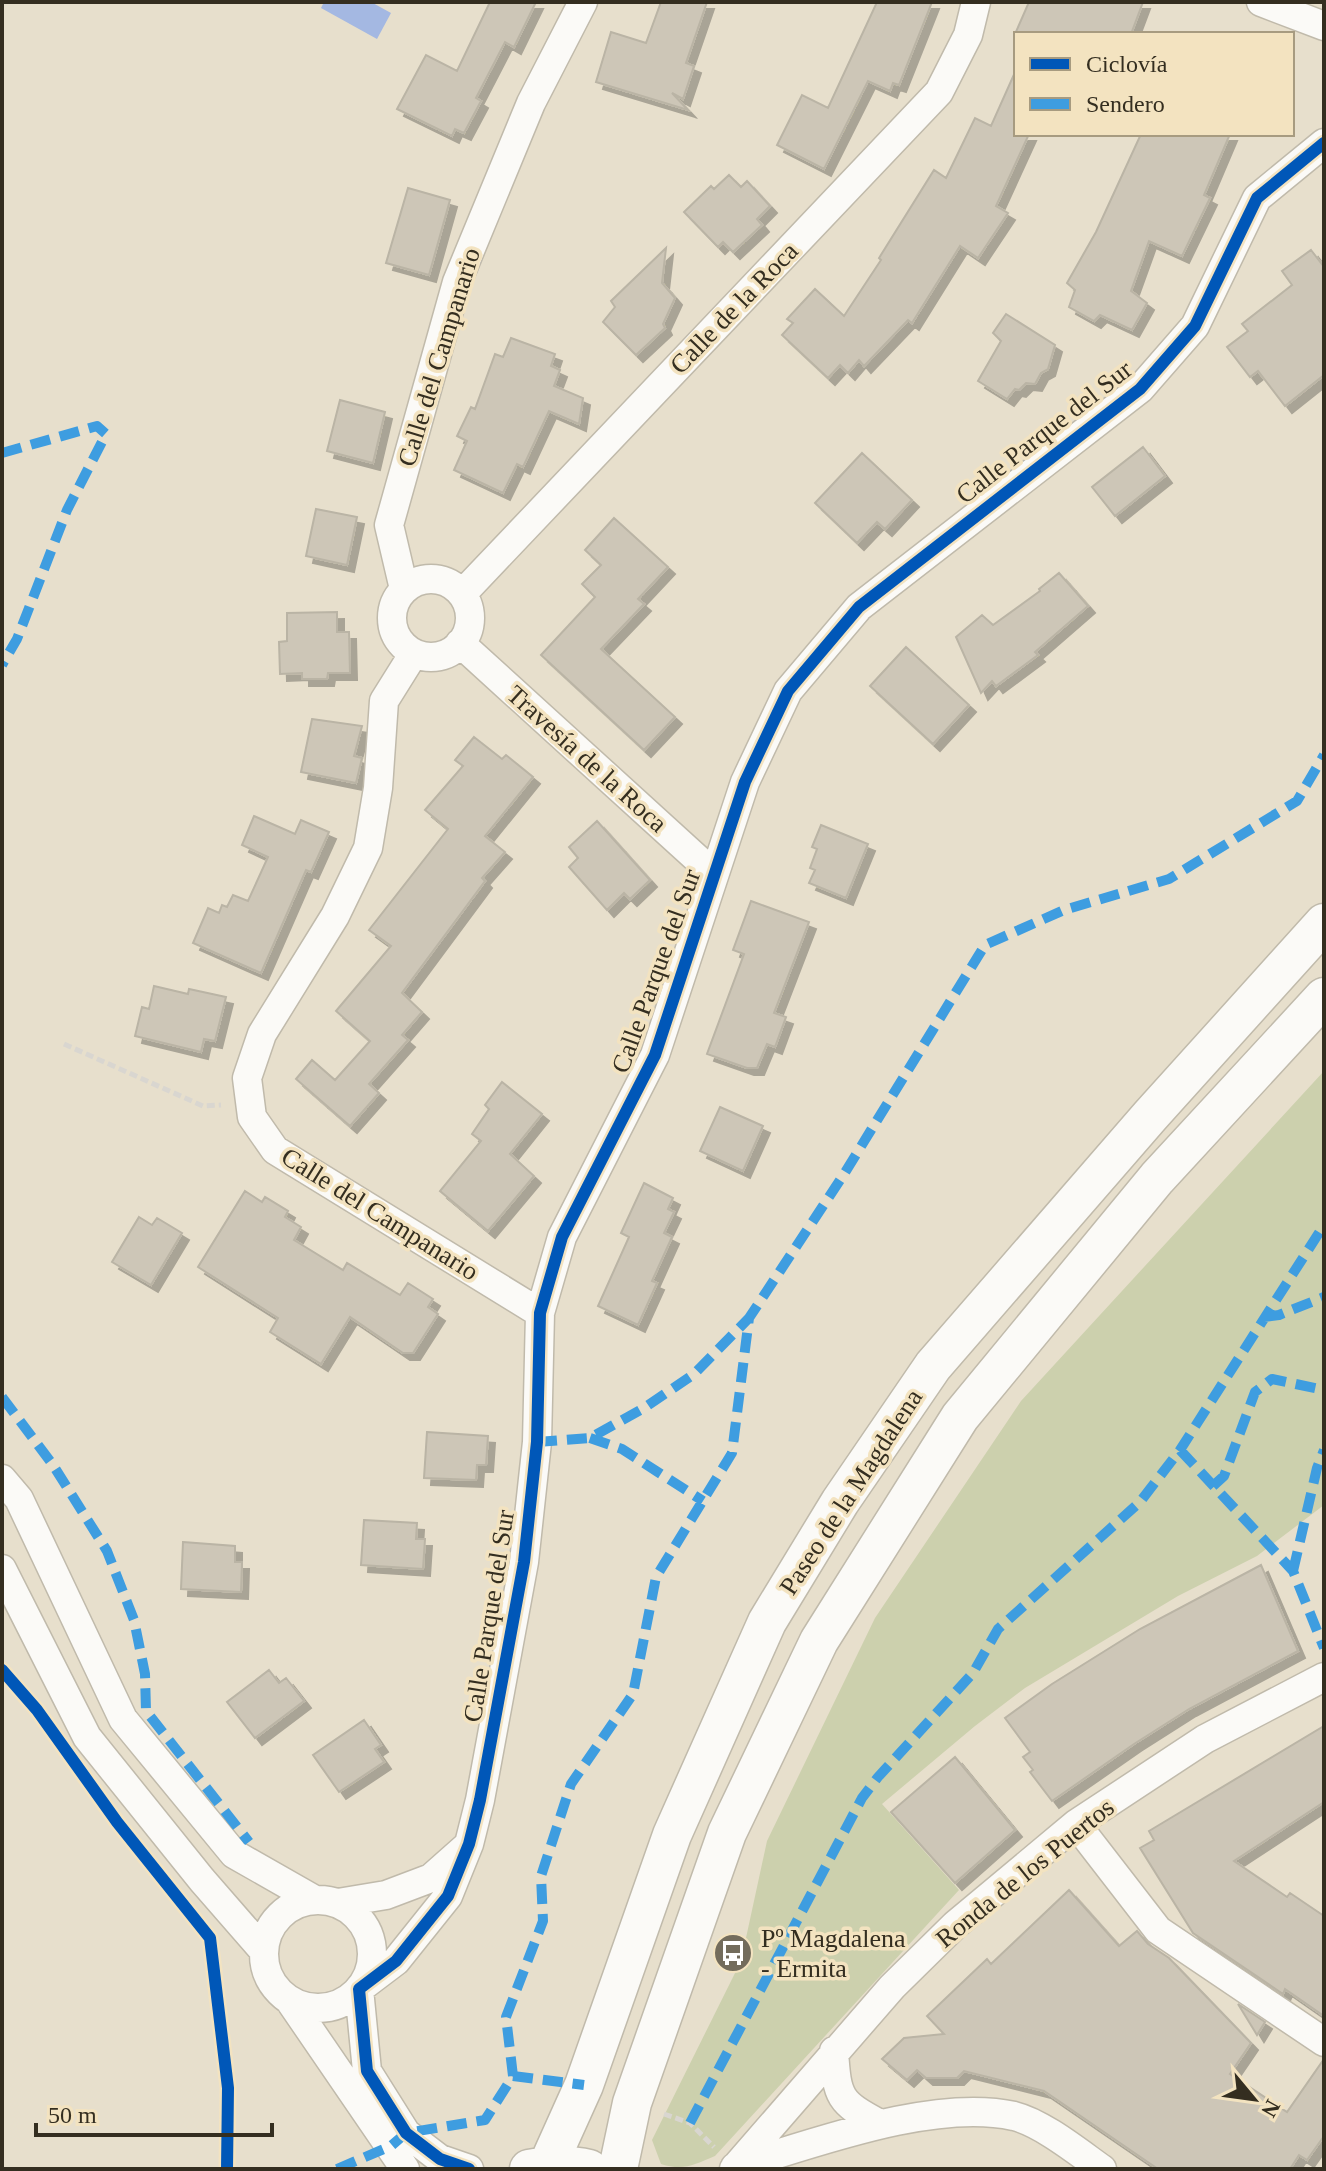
<svg xmlns="http://www.w3.org/2000/svg" width="1326" height="2171" font-family="'Times New Roman',serif">
	<defs>
		<filter id="shadow"><feDropShadow dx="7" dy="7" stdDeviation="0" flood-color="#0004"/></filter>
	</defs>
	<rect width="100%" height="100%" fill="#e7dfcc"/>
	<path fill="#ccd0ad" d="M1324,1071v434l-67,51 -79,40 -153,92 -50,38 -93,78 77,86 -244,266c-21,9 -32,15 -54,8l-9,-24 89,-179 26,-120 108,-223 146,-217z"/>
	<path fill="#a4b8e2" d="M324,2h47l20,11 -14,26 -56,-31z"/>
	<path fill="#cdc6b7" stroke="#bab4a5" stroke-width="2" filter="url(#shadow)" d="M490,2h46l-22,45 -9,-5 -29,56 5,3 -17,32 -9,-4 -3,7 -55,-27 29,-54 31,16z
		M661,2h46l-21,61 8,3 -11,33 -11,-6 16,17 -92,-28 15,-50 35,11z
		M877,2h55l-33,83 -6,-2 -3,8 -22,-10 -44,88 -47,-24 25,-50 26,13z
		M1029,2h114l-12,32h-116z
		M1016,70v64h13l-33,72 12,7 -30,45 -18,-12 -48,77 -4,-3 -44,46 -5,-6 -11,13 -8,-8 -12,13 -46,-43 11,-12 -6,-4 28,-30 29,27 37,-56 -2,-2 55,-88 12,8 29,-60 16,8z
		M1141,134h89l-26,61 6,3 -28,58 -33,-15 -18,50 16,12 -15,27 -32,-15 -6,6 -25,-14 6,-17 -8,-7 29,-51z
		M729,175l12,12 6,-6 23,25 -13,13 5,6 -29,27 -10,-10 -5,5 -34,-35 27,-26 3,3z
		M408,188l42,12 -21,75 -43,-12z
		M666,248l-4,35 13,15 -12,26 2,4 -29,27 -33,-33 12,-15 -4,-6z
		M1311,250l13,17v108l-39,31 -27,-35 -8,6 -23,-30 21,-16 -6,-7 50,-39 -10,-14z
		M1006,314l49,31 -7,24 -7,4 -6,11 -9,-1 -7,7 -4,-1 -8,10 -29,-18 23,-40 -8,-8z
		M511,338l44,16 -4,12 9,4 -6,16 29,12 -4,26 -30,-13 -26,56 -6,-3 -14,29 -49,-23 13,-29 -10,-5 14,-29 4,2 20,-55 8,3z
		M340,400l45,12 -12,51 -46,-12z
		M1143,447l22,29 -50,40 -23,-29z
		M862,453l50,47 -27,29 -8,-7 -20,21 -42,-40z
		M316,509l41,8 -10,48 -41,-9z
		M614,518l54,49 -30,32 6,5 -43,45 74,68 -31,33 -103,-95 54,-58 -13,-13 19,-19 -16,-15z
		M1059,573l29,33 -53,46 3,3 -42,31 -4,-5 -11,12 -25,-56 26,-22 11,10 47,-34 -1,-2z
		M337,612v20h12l1,41h-22l-1,6h-25v-6l-22,1 -1,-32 8,-1v-28z
		M906,647l63,58 -36,39 -63,-58z
		M312,719l50,7 -8,30 8,2 -6,25 -55,-11z
		M474,737l28,22 4,-4 27,22 -48,59 20,16 -23,26 3,3 -83,112 20,19 -20,23 6,5 -39,44 10,9 -29,33 -54,-47 16,-19 23,20 35,-39 -34,-30 55,-65 -22,-16 79,-101 -23,-19 38,-44 -8,-6z
		M254,816l41,18 6,-14 28,12 -18,40 -5,-2 -45,103 -68,-30 15,-35 11,5 3,-8 5,2 6,-12 15,6 20,-44 -26,-12z
		M597,821l53,59 -20,19 -6,-6 -17,17 -38,-43 9,-9 -9,-11z
		M821,825l47,19 -22,54 -37,-15 6,-13 -5,-2 7,-19 -5,-2z
		M751,901l58,21 -35,91 12,4 -11,30 -8,-3 -10,24h-10l-40,-14 37,-100 -11,-4z
		M154,986l34,8 1,-5 37,8 -11,44 -11,-2 -3,13 -66,-16 7,-29 7,2z
		M502,1082l40,32 -32,40 24,22 -46,55 -48,-40 41,-50 -9,-7 17,-25 -4,-4z
		M720,1107l43,19 -20,45 -43,-20z
		M644,1183l29,15 -5,11 6,3 -10,21 8,4 -20,44 5,2 -19,42 -40,-19 31,-69 -8,-4z
		M245,1191l17,11 3,-5 23,14 -3,6 16,10 -7,13 49,30 4,-7 53,32 8,-12 25,16 -5,8 10,7 -25,39h-10l-53,-36 -29,47 -51,-32 8,-14 -80,-51z
		M139,1217l13,8 5,-7 25,15 -31,52 -39,-23z
		M427,1432l61,4 -2,29h-9l-1,15 -52,-2z
		M364,1520l53,3 -1,16h9l-2,30 -62,-4z
		M183,1542l52,4v16h7l-1,30 -60,-3z
		M1261,1565l37,86 -109,58 -55,35 -82,57 -22,-29 3,-2 -10,-13 7,-5 -25,-34 47,-34 88,-55z
		M269,1670l10,13 7,-5 18,23 -49,37 -28,-36z
		M364,1720l17,25 -6,4 9,13 -45,30 -26,-37z
		M1324,1726v76l-90,59 53,36 3,-4 34,23v100l-39,-27 -2,5 -90,-61 -53,-85 14,-8 -5,-9z
		M955,1757l60,73 -60,53 -64,-71z
		M1069,1890l50,56 18,-15 11,13 21,14 82,85 -21,31 57,38 37,-53v77l-17,24 -8,-5 -9,14h-132l-114,-78 -80,-20 -7,7h-31l-9,-8 -10,10 -25,-21 22,-21 40,-4 -17,-18 60,-57 4,5z
		M1238,2004l27,18 -8,13z"/>
	<g fill="none" stroke-linecap="round" stroke-linejoin="round">
		<g stroke="#c0baab" stroke-width="31">
			<path id="street" d="M1261,2l63,24
				M392 618a39 39 0 1 1 78 0a39 39 0 1 1-78 0Z
				M404,589l-15,-64 68,-243 74,-179 52,-101
				M462,594l477,-502 29,-57 8,-33
				M460,643l254,231
				M414,653l-30,48 -6,87 -10,60 -33,68 -73,118 -15,44 5,39 23,33 265,163
				M2,1479l17,20 104,220 111,135 79,45
				M2,1569l85,168 115,143 61,70
				M1076,1824l82,106 166,112
				M264 1954a54 54 0 1 1 108 0a54 54 0 1 1-108 0Z
				M338,1903l48,-8 45,-17 35,-31
				M290,2001l115,168
				M834,2051c3,47 5,51 46,73
				M735,2167c78,-23 198,-69 279,-51 28,7 64,36 88,53
				M469,2169l-29,-10 -34,-26 -39,-62 -8,-82 37,-28 52,-65 21,-52 11,-44 44,-238 13,-120 3,-129 22,-76 93,-182 90,-273 43,-91 71,-84 281,-218 55,-63 62,-128 67,-55
				M734,2169l158,-182 63,-62 121,-101 129,-85 119,-62"/>
		</g>
		<g stroke="#c0baab" stroke-width="41">
			<path id="secondary" d="M548,2165l36,-80 88,-250 95,-213 73,-120 93,-136 217,-250 174,-193
				M529,2169c21,-4 39,-5 60,0
				M618,2169l14,-66 95,-270 92,-192 141,-224 197,-239 167,-181"/>
		</g>
		<path stroke="#d9d6d0" stroke-width="5" stroke-dasharray="8 4" stroke-linecap="butt" d="M64,1044l139,62 18,-1
			M664,2114l26,9 24,24"/>
		<use href="#street" stroke="#fbfaf7" stroke-width="28"/>
		<use href="#secondary" stroke="#fbfaf7" stroke-width="38"/>
		<path stroke="#3e9de0" stroke-width="10" stroke-dasharray="20 10" stroke-linecap="butt" d="M2,453l95,-27 9,8 -39,76 -50,129 -15,26
			M1264,1317l15,-2 45,-18
			M2,1397l51,68 54,86 27,69 11,54 1,37 103,131
			M590,1438l32,11 81,52
			M537,1442l53,-4 54,-30 50,-34 55,-56
			M1180,1450l113,121 31,77
			M1213,1486l11,-10 31,-84 17,-13 52,11
			M1293,1571l24,-103 7,-18
			M513,2076l71,9
			M690,2123l172,-325 16,-21 95,-104 25,-44 142,-127 40,-52 144,-225
			M337,2169l54,-23 15,-13 79,-13 28,-44 -7,-59 37,-96 -2,-45 30,-92 62,-90 23,-117 76,-124 17,-135 95,-144 141,-229 79,-35 105,-31 128,-78 27,-46"/>
		<g stroke="#f3e3c0" stroke-width="17">
			<path id="cycleway" d="M2,1670l35,40 80,112 93,116 18,150 -1,81
				M469,2169l-29,-10 -34,-26 -39,-62 -8,-82 37,-28 52,-65 21,-52 11,-44 44,-238 13,-120 3,-129 22,-76 93,-182 90,-273 43,-91 71,-84 281,-218 55,-63 62,-128 67,-55"/>
		</g>
		<use href="#cycleway" stroke="#0057b8" stroke-width="12"/>
	</g>
	<defs>
		<g id="bus-disc" transform="scale(2)"><circle r="9.5" fill="#736c5c" stroke="#f3e3c0"/><path d="M-5-6H5V4H4V6H2V4H-2V6H-4V4H-5ZM-3.5-4V0h7V-4ZM-3.5 1.2v1.5H-2V1.2ZM2 1.2v1.5H3.5V1.2Z" fill="#fff"/></g>
	</defs>
	<g fill-rule="evenodd">
		<use href="#bus-disc" x="733" y="1953"/>
	</g>
	<g text-anchor="middle" dominant-baseline="central" stroke-width="7" stroke-linejoin="round" paint-order="stroke">
		<g font-size="26" fill="#342e20" stroke="#f3e3c0">
			<text transform="translate(734 308) rotate(-46)">Calle de la Roca</text>
			<text transform="translate(439 357) rotate(-73)">Calle del Campanario</text>
			<text transform="translate(1044 432) rotate(-38)">Calle Parque del Sur</text>
			<text transform="translate(587 759) rotate(42)">Travesía de la Roca</text>
			<text transform="translate(656 971) rotate(-70)">Calle Parque del Sur</text>
			<text transform="translate(380 1214) rotate(32)">Calle del Campanario</text>
			<text transform="translate(851 1492) rotate(-57)">Paseo de la Magdalena</text>
			<text transform="translate(489 1616) rotate(-81)">Calle Parque del Sur</text>
			<text transform="translate(1025 1873) rotate(-39)">Ronda de los Puertos</text>
		</g>
		<g font-size="26" fill="#342e20" stroke="#f3e3c0" text-anchor="start">
			<text x="761" y="1938">Pº Magdalena<tspan x="761" dy="30">- Ermita</tspan></text>
		</g>
	</g>
	<rect width="1326" height="2171" fill="none" stroke="#342e20" stroke-width="8"/>
	<rect x="1014" y="32" width="280" height="104" fill="#f3e3c0" stroke="#a79b80" stroke-width="2"/>
	<rect x="1030" y="58" width="40" height="12" fill="#0057b8" stroke="#a79b80" stroke-width="2"/>
	<text x="1086" y="72" font-size="24" fill="#342e20">Ciclovía</text>
	<rect x="1030" y="98" width="40" height="12" fill="#3e9de0" stroke="#a79b80" stroke-width="2"/>
	<text x="1086" y="112" font-size="24" fill="#342e20">Sendero</text>
	<g transform="translate(1254 2099) rotate(119)" stroke="#f3e3c0" stroke-width="6" paint-order="stroke">
	<path d="M0-6L14 30L0 20L-14 30Z" fill="#342e20"/>
	<text y="-12" font-size="22" font-weight="bold" text-anchor="middle" fill="#342e20">N</text>
	</g>
	<path d="M36 2123v12h236v-12" fill="none" stroke="#342e20" stroke-width="4"/>
	<text x="48" y="2123" font-size="24" fill="#342e20" stroke="#f3e3c0" stroke-width="6" paint-order="stroke">50 m</text>
</svg>
